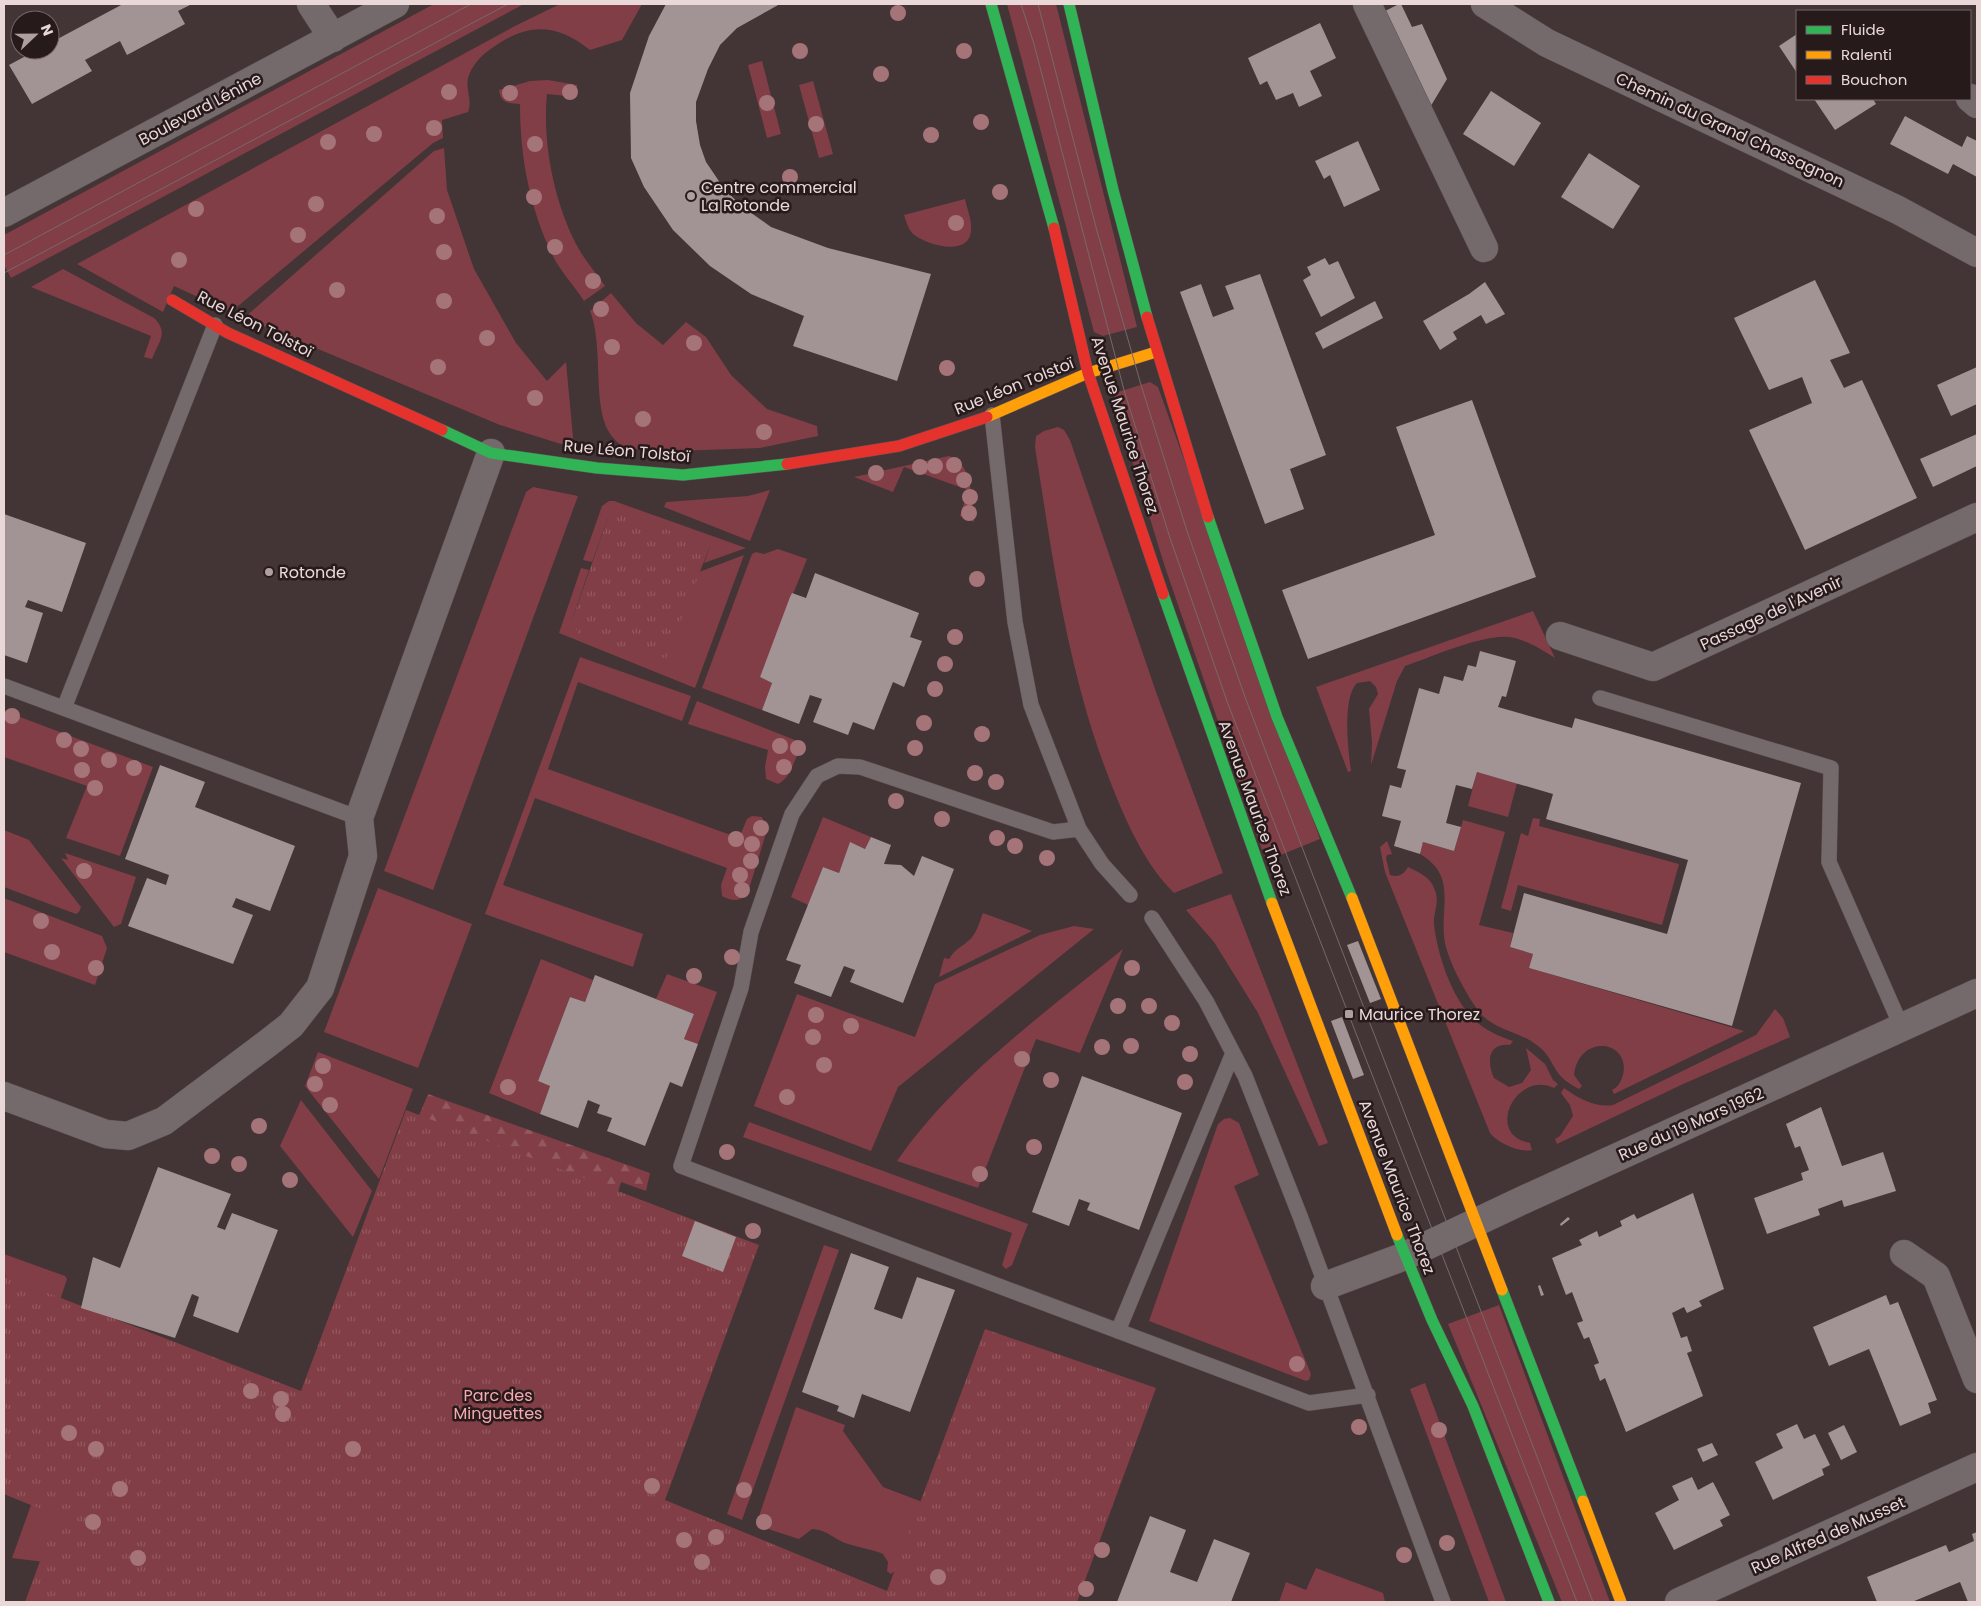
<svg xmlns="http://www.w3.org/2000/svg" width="1981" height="1606" font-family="Poppins,sans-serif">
	<defs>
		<pattern id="forest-firs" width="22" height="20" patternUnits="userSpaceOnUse" patternTransform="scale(1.25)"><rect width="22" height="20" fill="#823e46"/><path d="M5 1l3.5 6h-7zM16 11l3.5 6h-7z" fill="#945960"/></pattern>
		<pattern id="park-tufts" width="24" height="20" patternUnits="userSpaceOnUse" patternTransform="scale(1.25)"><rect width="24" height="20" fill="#823e46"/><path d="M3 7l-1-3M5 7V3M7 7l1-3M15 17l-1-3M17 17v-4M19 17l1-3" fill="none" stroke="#945960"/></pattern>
	</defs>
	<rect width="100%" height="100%" fill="#433436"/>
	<path fill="#823e46" d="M434,4h90l-513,274 -7,-13v-30z
		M560,4h82l-20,36 -32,10c-32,-26 -61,-28 -95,-4 -11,7 -21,16 -26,29 -5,13 4,24 -1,37l-26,8 1,18 -10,5 -202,169 -57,-26 -11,26 -86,-48 438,-238z
		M1007,4h49l81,323 -34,9 -9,-4z
		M762,61l19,73 -14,4 -19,-73z
		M548,80l29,5v12l-30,-3c-5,50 8,114 33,157 7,12 17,23 25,35l-21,15c-9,-14 -21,-27 -29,-41 -25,-49 -35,-102 -35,-156 -13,-1 -19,-1 -21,-14l31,-9z
		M813,81l20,73 -14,4 -20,-73z
		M444,148l3,42 27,79 42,74 31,38 19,-19 8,86 -74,-23 -256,-107 190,-167z
		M965,199c2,10 7,21 6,31 -1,28 -46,15 -59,3 -4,-5 -6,-12 -8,-18z
		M63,269l91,49c15,15 5,23 -2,41l-8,-2 7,-21 -120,-49z
		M611,293l25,30 27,22 23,-23 20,15 25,38 36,34 50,17 1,10 -58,12 -84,3 -51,-2c-5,-5 -13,-11 -16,-17 -17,-28 -5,-86 -19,-121z
		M1150,382l8,5 162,452 -54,22 -101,-294 -52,-168 5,-7z
		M1058,427l6,3 6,10 86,252 67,181 -49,20c-27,-27 -44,-63 -58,-97 -47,-114 -62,-229 -81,-349l1,-11 8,-5z
		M949,456c25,8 22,44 25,66l-14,-6 8,-26 -64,-23 -11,25 -39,-15z
		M533,487l45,9 -145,394 -49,-19 142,-379z
		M770,490l-20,51 -86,-34 2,-5 82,-6z
		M609,501h5l132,47 -42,15 6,-17 -102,-28 -16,44 -9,-2 19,-54z
		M778,549l29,10 -47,118 12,6 -10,27 -60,-22 50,-134 4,-2 8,2z
		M744,555l-49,133 -136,-55 22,-65 8,2 -17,50z
		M1533,611l22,47c-13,-8 -30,-19 -46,-21 -26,-3 -78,20 -104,29l-8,15 -26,84 1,-23 -3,-33 9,-15 -2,-7 -6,-6 -13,2c-15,15 -9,67 -6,88l-3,1 -32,-85z
		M580,657l111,39 -9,25 -104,-39 -30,87 191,69 8,-19 5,-3 10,1 5,13 -19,62c-7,10 -15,10 -26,4l-1,-11 6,-17 -192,-70 -32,87 140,49 -10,33 -148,-53z
		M697,701l108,43c-12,12 -12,33 -27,40l-12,-5 -1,-12 3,-17 -80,-26z
		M4,711l149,56 -33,89 -54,-18 21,-52 -83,-29z
		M1477,772l40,11 -9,34 -40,-11z
		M823,817l48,20 -6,12 -15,-6 -11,30 -16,-6 -15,38 -17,-8z
		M1533,818l7,1 -1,7 140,38 -17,61 -144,-40 -7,26 -10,-3 20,-75 7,3z
		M1463,820l42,12 -26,93 34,8 -3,14 23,7 -4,14 215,63 -130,63 -2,-4c6,-3 9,-8 11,-15 8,-35 -44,-42 -49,0l8,11 -3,3c-7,-4 -15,-8 -21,-16 -7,-10 -9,-19 -20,-27 -21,-17 -48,-15 -63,-40 -11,-16 -30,-51 -31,-70 -3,-32 12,-61 -24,-82l3,-12 31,9z
		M4,830l25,10 52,67 -2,5 -3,2 -72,-27z
		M1387,841l5,13 -5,1 -1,3 4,17c9,3 14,-1 18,-8 8,4 20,9 24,17 10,18 1,25 2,41 4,32 19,78 45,99 10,8 22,13 34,17l-3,4c-23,-2 -23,17 -16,33l15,9 13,-4 9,-13 -5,-22 19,16 8,16 5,4 -4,4c-38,-18 -70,47 -24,55l2,7c-13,3 -34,-7 -42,-17l-105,-261 -5,-25z
		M65,853l71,24 -15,47 -7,3 -53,-69 7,2z
		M378,888l94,36 -54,144 -94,-36z
		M1231,894l97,249 -9,3 -61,-133 -44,-71 -28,-32z
		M4,898l98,38 5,12 -12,37 -91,-33z
		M983,913l49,18 -93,46 5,-19 5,1c7,-11 10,-10 18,-17 9,-6 12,-19 16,-29z
		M1074,926l20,3 -196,158 -27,64 -117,-45 43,-112 118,43 20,-53 105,-49z
		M1123,949l-43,104 -44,-14 -58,149 -81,-27c59,-85 147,-147 226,-212z
		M541,959l52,21 -8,22 -15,-5 -32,84 12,5 -10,28 -51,-21z
		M667,974l50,18 -19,52 -14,-5 10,-25 -38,-15z
		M1775,1009l8,9 7,19 -109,48 -124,59 -2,-5 5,-3 13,-20 -3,-11 -9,-12 3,-5c14,10 31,20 49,17l143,-70z
		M318,1052l95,37 -34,90 -74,-93z
		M301,1100l71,91 -19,46 -73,-91z
		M1230,1118l9,5 20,52 -25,11 77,188 -2,6 -3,1 -157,-60 69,-197 6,-5z
		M749,1122l279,102 -16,41 -6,4 -4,-4 10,-32 -269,-96z
		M824,1245l15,5 -97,270 -15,-6z
		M4,1254l61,22 2,3 -7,21 -31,2 -25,-28z
		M1499,1305l111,297h-48l-114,-278z
		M4,1310l8,9 57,246 -57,-7 19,-53 -27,-11z
		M1425,1383l81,219h-17l-79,-213z
		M796,1407l49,18 -2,6 40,56 42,16 -25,64 -9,7 -4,-3 1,-9 -5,-8c-11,-5 -23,-6 -35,-10 -15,-5 -20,-14 -36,-15l-13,10 -43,-14z
		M1316,1568l67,25 2,9h-106l7,-20 20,8z"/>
	<path fill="url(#forest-firs)" d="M428,1094l222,79 -4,18 -25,-9 -5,17 -233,2z"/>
	<path fill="url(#park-tufts)" d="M625,514l85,32 -44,112 -23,-3 -65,-22 -6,-13 36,-102z
		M406,1110l353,135 -94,255 222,91 98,-262 171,59 -79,214h-1052l32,-87 -53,-21v-218l297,115z"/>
	<path fill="#a29395" d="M123,4h69l-14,7 7,13 -58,31 -7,-14 -35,19 7,11 -60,33 -23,-39 28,-15h13v-7z
		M666,4h114l-43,24 -17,17 -12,24 -12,33v19l4,24 6,17 17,25 17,18 31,22 57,21 103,26 -34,107 -104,-35 11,-30 -53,-22 -41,-28 -37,-36 -29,-43 -13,-29 -1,-65 19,-57z
		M1399,4h2l11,23 10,-3 25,55 -18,30 -44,-98z
		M1320,23l16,35 -26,13 12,25 -23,11 -6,-14 -17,7 -9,-19 -7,4 -12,-27z
		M1797,34v39l-18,-27z
		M1491,91l50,32 -27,43 -51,-32z
		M1814,99h59l3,5 -41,26z
		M1905,116l57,31 5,-11 10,5v36l-24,-13 -5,10 -58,-30z
		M1358,141l22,49 -36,17 -14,-32 -6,4 -9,-18z
		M1589,153l51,33 -27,43 -52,-32z
		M1325,258l4,7 9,-4 17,37 -34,19 -18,-37 8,-5 -4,-8z
		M1260,274l66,181 -36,14 14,40 -39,15 -85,-232 21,-8 12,33 21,-8 -9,-23z
		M1815,280l35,73 -20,7 14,28 18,-8 55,118 -112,52 -56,-120 63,-27 -10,-26 -33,13 -35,-72z
		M1485,282l20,32 -19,10 -5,-9 -28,17 4,7 -17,11 -17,-29 46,-27z
		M1375,301l8,17 -60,31 -8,-16z
		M1977,367v37l-26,12 -14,-31z
		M1472,400l64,177 -228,82 -26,-69 153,-55 -39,-108z
		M1977,434v32l-44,21 -13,-28z
		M4,514l82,29 -24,69 -34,-12 -3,7 18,6 -16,50 -23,-8z
		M815,573l104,40 -9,24 12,4 -18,46 -11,-5 -19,48 -21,-8 -5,13 -35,-13 9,-23 -12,-4 -11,29 -37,-14 10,-27 -12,-6 30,-80 2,-4 14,5z
		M1480,651l36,10 -10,36 -4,-1 -4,11 74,21 3,-10 226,65 -69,243 -203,-58 4,-14 -23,-7 14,-54 143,41 21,-74 -142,-41 7,-25 -76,-22 -5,17 -16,-4 -10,38 15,4 -7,24 -31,-9 -3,12 -26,-8 7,-25 -19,-5 8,-31 11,3 5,-18 -9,-2 22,-80 20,6 5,-18 19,5 5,-16 8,2z
		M160,765l45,17 -10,25 100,39 -25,65 -34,-13 -4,9 21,8 -20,49 -105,-38 19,-48 19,7 3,-10 -44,-16z
		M871,837l20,8 -7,19 17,1 13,11 8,-20 32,13 -51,134 -53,-21 5,-12 -11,-4 -13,31 -37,-14 7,-18 -15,-5 37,-93 16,6 11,-31 15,7z
		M1358,941l23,58 -11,4 -23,-58z
		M595,975l99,39 -10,25 14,5 -16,43 -12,-5 -25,64 -38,-15 5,-13 -15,-5 3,-8 -12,-5 -10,28 -38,-14 10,-28 -12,-5 32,-84 15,5z
		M1342,1017l22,58 -11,4 -22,-58z
		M1082,1076l100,37 -43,117 -52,-20 3,-7 -11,-4 -10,27 -37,-14z
		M1821,1107l21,59 41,-14 13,39 -52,16 -2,-7 -24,9 2,6 -53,19 -13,-36 49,-18 -2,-7 8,-3 -9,-24 -5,2 -9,-24z
		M158,1167l73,27 -14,33 8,3 7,-17 46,17 -40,103 -45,-17 6,-19 -7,-3 -17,44 -94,-30 12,-51 27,11z
		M1693,1193l31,96 -25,12 3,5 -15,7 -3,-6 -12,6 9,25 6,-2 5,15 -5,2 16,43 -77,36 -21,-54 -5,3 -6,-16 5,-2 -10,-26 -5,2 -7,-16 6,-2 -11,-29 -6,3 -14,-37 30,-13 -3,-5 18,-9 2,6 23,-11 -2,-5 14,-7 3,5z
		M1568,1217l2,2 -9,7 -1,-2z
		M695,1221l41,16 -13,35 -41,-16z
		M851,1253l38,14 -15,42 28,10 15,-42 38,13 -45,122 -48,-18 -8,24 -17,-7 2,-5 -37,-14z
		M1540,1285l4,10 -3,1 -3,-10z
		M1886,1295l4,10 8,-3 39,98 -9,3 3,10 -31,13 -31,-77 -40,17 -16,-39z
		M1797,1424l7,15 11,-5 15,31 -8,4 2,6 -51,25 -18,-38 28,-14 -7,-14z
		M1844,1425l13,27 -16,8 -13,-27z
		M1712,1443l6,12 -15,7 -6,-13z
		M1692,1477l6,13 15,-8 17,33 -10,5 3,6 -49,24 -19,-37 24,-13 -7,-14z
		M1150,1516l36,14 -16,42 27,10 17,-43 36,14 -19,49h-114z
		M1977,1532v70h-9l-8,-20 -48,20h-35l-10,-25 79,-32 3,7 25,-11 -2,-7z"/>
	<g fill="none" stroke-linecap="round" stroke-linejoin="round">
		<g stroke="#5f5253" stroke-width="16">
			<path id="lane" d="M992,415l23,207 16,83 48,124 23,35 28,31
				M4,686l355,132
				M1600,698l231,70 -2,94 73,166
				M64,708l151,-383
				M1079,829l-26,3 -193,-65 -22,-1 -21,10 -25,38 -41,118 -10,56 -60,178 628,237 59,-8
				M1152,918l54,83 39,75 55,140 143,386
				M1118,1331l115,-278"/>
		</g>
		<g stroke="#5f5253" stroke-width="29">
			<path id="street" d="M311,4l22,34
				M1367,4l117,244
				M1485,4l62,39 351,167 79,43
				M1970,98l7,6
				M4,213l391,-209
				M1560,636l93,31 324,-150
				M4,1096l102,38 22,2 36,-15 104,-78 23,-18 29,-37 43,-132 -4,-38 132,-365
				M1904,1254l32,22 41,103
				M1325,1286l80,-30 116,-55 456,-208
				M1679,1602l298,-135"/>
		</g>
		<g stroke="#5f5253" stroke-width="12">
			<path id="fast" d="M991,4l63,224
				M1069,4l44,186 34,127
				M442,430l49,23 106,15 86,7 104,-11
				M1208,517l69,200 75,181
				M1163,594l109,309
				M1397,1235l35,85 41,86 76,196
				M1502,1290l81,211"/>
		</g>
		<g stroke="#5f5253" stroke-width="12">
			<path id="slow" d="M987,417l101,-44 68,-21
				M1352,898l150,392
				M1272,903l125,332
				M1583,1501l38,101"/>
		</g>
		<g stroke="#5f5253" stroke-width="12">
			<path id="jam" d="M1054,228l34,145 75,221
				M172,300l56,33 214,97
				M1147,317l61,200
				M787,464l112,-18 88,-29"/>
		</g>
		<use href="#lane" stroke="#756a6b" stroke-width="15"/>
		<use href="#street" stroke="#756a6b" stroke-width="28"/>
		<use href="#fast" stroke="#30b455" stroke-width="11"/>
		<use href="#slow" stroke="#ff9f0a" stroke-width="11"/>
		<use href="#jam" stroke="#e5322d" stroke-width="11"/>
		<path stroke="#756a6b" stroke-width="1" d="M1021,4l13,40 90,346 46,148 58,166 349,898
			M1038,4l59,227 44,154 46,146 58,166 57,150 291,755
			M4,255l467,-251
			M4,273l504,-269"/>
	</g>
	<g fill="#a57479">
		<circle cx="898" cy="13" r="8"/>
		<circle cx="800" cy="51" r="8"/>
		<circle cx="964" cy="51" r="8"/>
		<circle cx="881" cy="74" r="8"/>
		<circle cx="449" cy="92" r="8"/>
		<circle cx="570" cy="92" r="8"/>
		<circle cx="510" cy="93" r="8"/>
		<circle cx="767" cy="103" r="8"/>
		<circle cx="981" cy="122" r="8"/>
		<circle cx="816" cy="124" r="8"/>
		<circle cx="434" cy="128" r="8"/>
		<circle cx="374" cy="134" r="8"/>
		<circle cx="931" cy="135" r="8"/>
		<circle cx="328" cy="142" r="8"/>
		<circle cx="535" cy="144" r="8"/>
		<circle cx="790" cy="177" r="8"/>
		<circle cx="1000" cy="192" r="8"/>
		<circle cx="534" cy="197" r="8"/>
		<circle cx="316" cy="204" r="8"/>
		<circle cx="196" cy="209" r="8"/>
		<circle cx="437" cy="216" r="8"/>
		<circle cx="956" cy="223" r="8"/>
		<circle cx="298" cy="235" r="8"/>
		<circle cx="555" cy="247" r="8"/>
		<circle cx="444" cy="252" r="8"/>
		<circle cx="179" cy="260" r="8"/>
		<circle cx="593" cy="281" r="8"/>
		<circle cx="337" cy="290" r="8"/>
		<circle cx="444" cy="301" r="8"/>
		<circle cx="601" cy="309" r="8"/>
		<circle cx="487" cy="338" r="8"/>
		<circle cx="694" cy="343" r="8"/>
		<circle cx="612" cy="347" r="8"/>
		<circle cx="438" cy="367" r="8"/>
		<circle cx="947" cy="368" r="8"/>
		<circle cx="535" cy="398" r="8"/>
		<circle cx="643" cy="419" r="8"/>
		<circle cx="764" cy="432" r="8"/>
		<circle cx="954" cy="465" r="8"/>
		<circle cx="935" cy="466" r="8"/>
		<circle cx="920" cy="467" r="8"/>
		<circle cx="876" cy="473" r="8"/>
		<circle cx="964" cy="480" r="8"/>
		<circle cx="970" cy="497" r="8"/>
		<circle cx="969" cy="513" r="8"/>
		<circle cx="977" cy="579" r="8"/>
		<circle cx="955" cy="637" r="8"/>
		<circle cx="945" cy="664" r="8"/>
		<circle cx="935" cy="689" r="8"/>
		<circle cx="12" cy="716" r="8"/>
		<circle cx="924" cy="723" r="8"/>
		<circle cx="982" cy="734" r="8"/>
		<circle cx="64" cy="740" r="8"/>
		<circle cx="780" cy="746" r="8"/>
		<circle cx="798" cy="748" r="8"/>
		<circle cx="915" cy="748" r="8"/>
		<circle cx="81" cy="749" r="8"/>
		<circle cx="109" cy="760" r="8"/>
		<circle cx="784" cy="767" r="8"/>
		<circle cx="134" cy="768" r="8"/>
		<circle cx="82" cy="770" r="8"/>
		<circle cx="975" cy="773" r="8"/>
		<circle cx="996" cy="782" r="8"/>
		<circle cx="95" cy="788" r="8"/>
		<circle cx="896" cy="801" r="8"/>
		<circle cx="942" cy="819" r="8"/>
		<circle cx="761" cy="828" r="8"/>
		<circle cx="997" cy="838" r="8"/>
		<circle cx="736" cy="839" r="8"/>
		<circle cx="752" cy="844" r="8"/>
		<circle cx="1015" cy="846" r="8"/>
		<circle cx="1047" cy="858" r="8"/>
		<circle cx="751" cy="861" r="8"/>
		<circle cx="84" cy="871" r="8"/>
		<circle cx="740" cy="875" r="8"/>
		<circle cx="742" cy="890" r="8"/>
		<circle cx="41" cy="921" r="8"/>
		<circle cx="52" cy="952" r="8"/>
		<circle cx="732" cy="957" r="8"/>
		<circle cx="96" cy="968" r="8"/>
		<circle cx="1132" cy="968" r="8"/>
		<circle cx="694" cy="976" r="8"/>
		<circle cx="1118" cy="1006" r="8"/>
		<circle cx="1149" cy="1006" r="8"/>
		<circle cx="816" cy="1015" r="8"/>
		<circle cx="1172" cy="1023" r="8"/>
		<circle cx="851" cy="1026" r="8"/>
		<circle cx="813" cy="1037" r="8"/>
		<circle cx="1131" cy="1046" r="8"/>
		<circle cx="1102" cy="1047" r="8"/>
		<circle cx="1190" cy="1054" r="8"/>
		<circle cx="1022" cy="1059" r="8"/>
		<circle cx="824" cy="1065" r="8"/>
		<circle cx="323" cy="1066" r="8"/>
		<circle cx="1051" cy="1080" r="8"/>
		<circle cx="1185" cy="1082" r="8"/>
		<circle cx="315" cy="1084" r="8"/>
		<circle cx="508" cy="1087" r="8"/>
		<circle cx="787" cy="1097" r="8"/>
		<circle cx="330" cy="1105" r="8"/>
		<circle cx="259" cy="1126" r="8"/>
		<circle cx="1034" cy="1147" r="8"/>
		<circle cx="727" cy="1152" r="8"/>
		<circle cx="212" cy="1156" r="8"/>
		<circle cx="239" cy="1164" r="8"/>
		<circle cx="980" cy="1174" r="8"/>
		<circle cx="290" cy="1180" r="8"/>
		<circle cx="753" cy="1231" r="8"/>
		<circle cx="1297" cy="1364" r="8"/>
		<circle cx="251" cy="1391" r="8"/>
		<circle cx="281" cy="1399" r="8"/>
		<circle cx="283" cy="1414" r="8"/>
		<circle cx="1359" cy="1427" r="8"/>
		<circle cx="1439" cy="1430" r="8"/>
		<circle cx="69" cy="1433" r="8"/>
		<circle cx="96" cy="1449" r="8"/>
		<circle cx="353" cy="1449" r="8"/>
		<circle cx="652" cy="1486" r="8"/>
		<circle cx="120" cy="1489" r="8"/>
		<circle cx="744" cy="1490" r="8"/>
		<circle cx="93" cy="1522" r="8"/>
		<circle cx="764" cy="1522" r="8"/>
		<circle cx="716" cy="1537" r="8"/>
		<circle cx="684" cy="1540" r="8"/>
		<circle cx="1447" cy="1543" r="8"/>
		<circle cx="1102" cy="1550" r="8"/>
		<circle cx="1404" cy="1555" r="8"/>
		<circle cx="138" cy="1558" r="8"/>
		<circle cx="702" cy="1562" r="8"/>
		<circle cx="938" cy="1577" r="8"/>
		<circle cx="1086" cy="1589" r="8"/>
	</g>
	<g fill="#b09fa0" stroke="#271a1b" stroke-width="2">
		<circle cx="691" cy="196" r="5"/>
		<circle cx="269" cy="572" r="5"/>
		<rect x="1344" y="1009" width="10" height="10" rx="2.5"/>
	</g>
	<g text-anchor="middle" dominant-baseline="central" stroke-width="5" stroke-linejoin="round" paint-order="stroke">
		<g font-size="16" fill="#ead8d9" stroke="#271a1b">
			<text transform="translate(200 109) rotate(-28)">Boulevard Lénine</text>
			<text transform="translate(1730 130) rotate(25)">Chemin du Grand Chassagnon</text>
			<text transform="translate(255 324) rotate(27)">Rue Léon Tolstoï</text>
			<text transform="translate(1014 386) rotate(-22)">Rue Léon Tolstoï</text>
			<text transform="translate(1125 425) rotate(72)">Avenue Maurice Thorez</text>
			<text transform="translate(627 451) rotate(5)">Rue Léon Tolstoï</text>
			<text transform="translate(1771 613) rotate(-25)">Passage de l'Avenir</text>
			<text transform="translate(1255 808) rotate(70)">Avenue Maurice Thorez</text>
			<text transform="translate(1691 1124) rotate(-24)">Rue du 19 Mars 1962</text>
			<text transform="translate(1397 1187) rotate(69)">Avenue Maurice Thorez</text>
			<text transform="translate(1828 1535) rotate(-24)">Rue Alfred de Musset</text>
		</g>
		<g font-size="16" fill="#ead8d9" stroke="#271a1b" text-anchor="start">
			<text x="701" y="187">Centre commercial<tspan x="701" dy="18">La Rotonde</tspan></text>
			<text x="279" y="572">Rotonde</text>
			<text x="1359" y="1014">Maurice Thorez</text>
		</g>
		<g font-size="16" fill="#f6a9b0" stroke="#271a1b">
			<text x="498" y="1395">Parc des<tspan x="498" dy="18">Minguettes</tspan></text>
		</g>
	</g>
	<rect width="1981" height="1606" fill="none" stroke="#ead8d9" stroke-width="10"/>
	<rect x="1796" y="10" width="175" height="90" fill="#271a1b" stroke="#756667"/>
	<rect x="1806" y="26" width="25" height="8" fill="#30b455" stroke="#756667"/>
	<text x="1841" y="35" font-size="15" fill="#ead8d9">Fluide</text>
	<rect x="1806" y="51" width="25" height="8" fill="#ff9f0a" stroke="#756667"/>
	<text x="1841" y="60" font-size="15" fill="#ead8d9">Ralenti</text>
	<rect x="1806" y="76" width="25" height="8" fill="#e5322d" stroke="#756667"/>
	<text x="1841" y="85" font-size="15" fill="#ead8d9">Bouchon</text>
	<g transform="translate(35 35) rotate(68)"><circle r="24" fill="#271a1b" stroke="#756667"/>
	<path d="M0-4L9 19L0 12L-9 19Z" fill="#b09fa0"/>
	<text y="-8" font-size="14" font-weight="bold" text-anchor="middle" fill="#ead8d9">N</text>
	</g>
</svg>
